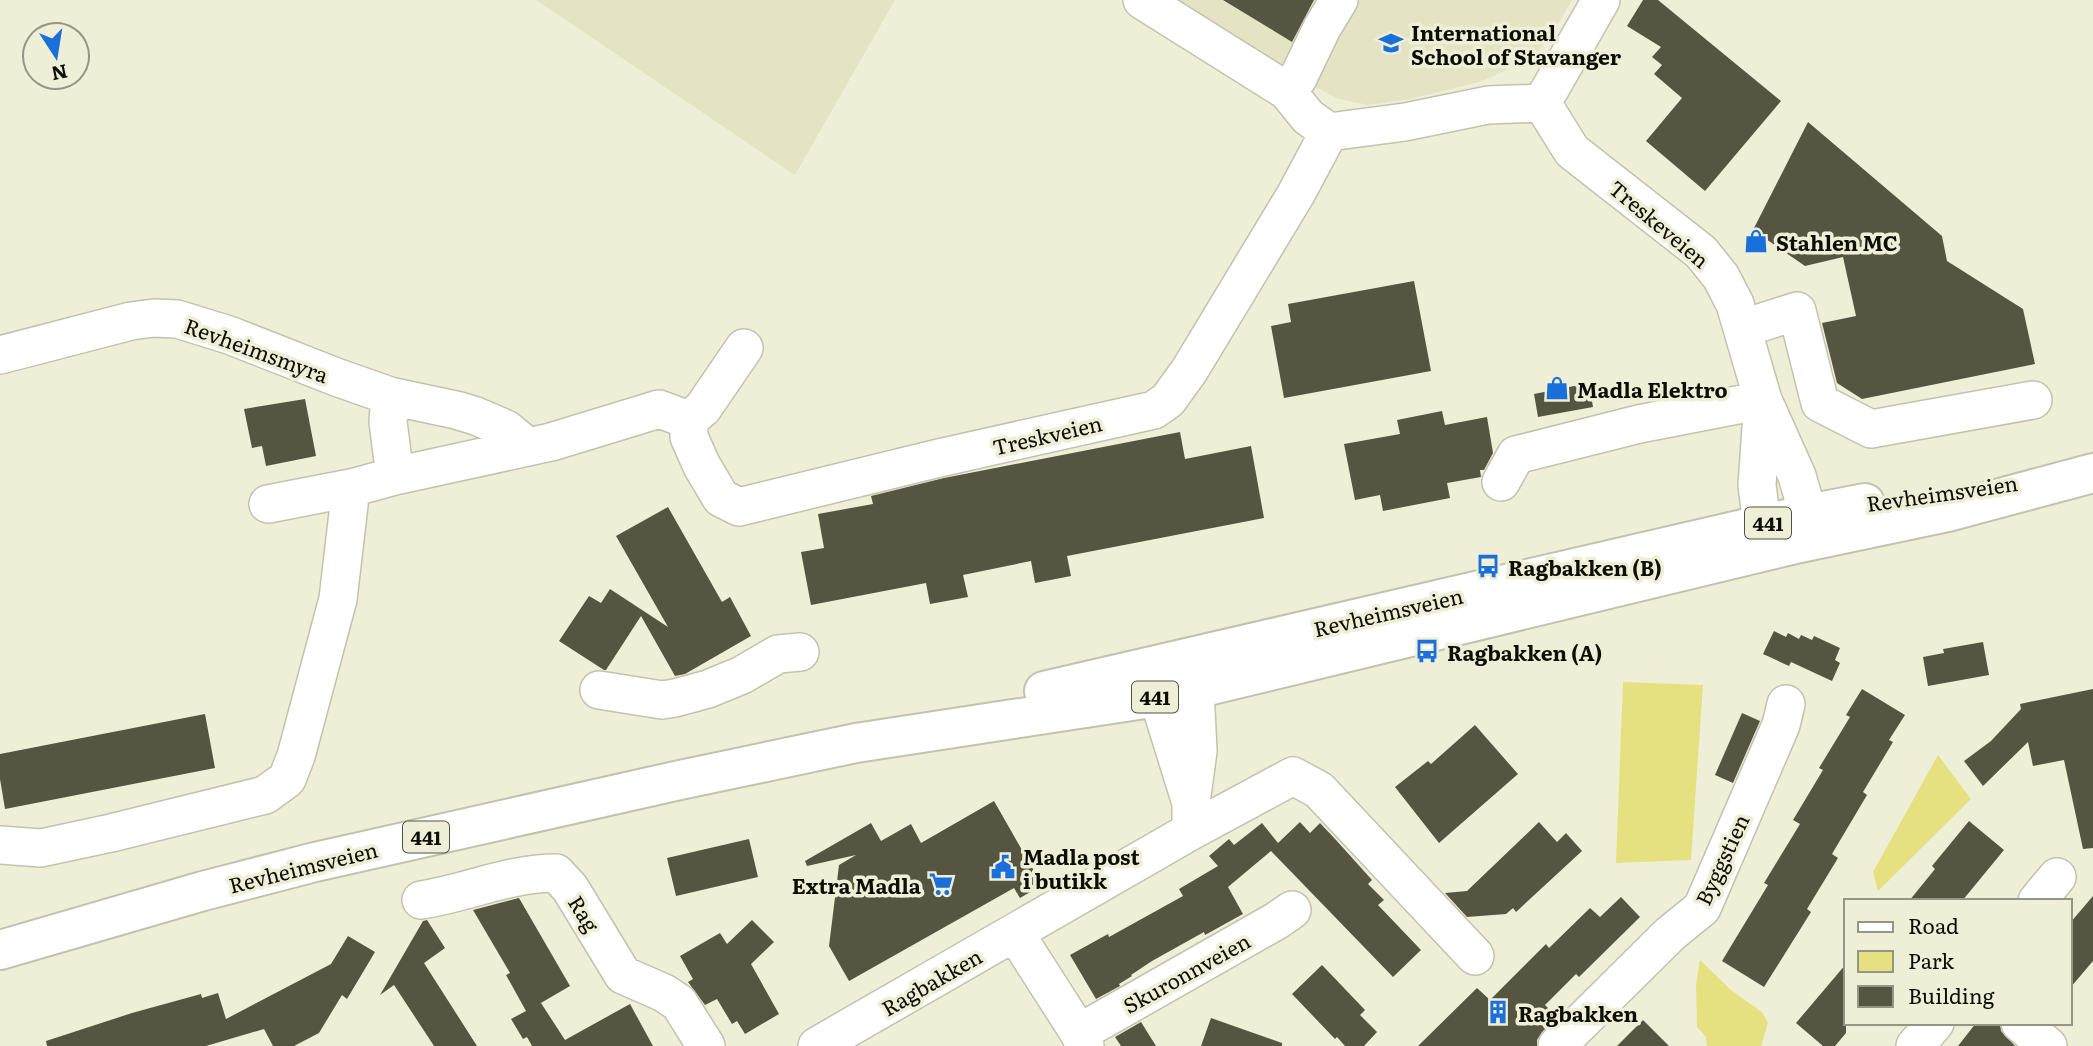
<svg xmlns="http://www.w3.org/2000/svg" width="2093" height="1046" font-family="Literata,serif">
	<rect width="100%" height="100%" fill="#efefd8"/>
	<path fill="#e4e4c5" d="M536,0h359l-100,175z
		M1164,0h408l-17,29 -20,27 -52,25 -73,18 -42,6 -29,-6 -22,-11z"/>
	<path fill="#e5e181" d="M1623,682l80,3 -12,175 -75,3z
		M1938,755l33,44 -93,92 -5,-19z
		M1700,960l32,31 30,21 6,11 -7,23h-54l-1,-9 -9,-10 -1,-43z"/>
	<path fill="#565542" d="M1223,0h91l-22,42z
		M1643,0h15l123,101 -76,90 -59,-50 36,-43 -28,-24 8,-9 -10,-8 9,-10 -34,-21z
		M1808,122l134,114 5,25 76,48 12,55 -173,35 -25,-16 -15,-60 34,-7 -13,-59 -38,9 -52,-36z
		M1414,281l17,90 -147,27 -13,-72 20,-4 -3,-18z
		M1589,383l4,24 -55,10 -4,-23z
		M305,399l11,57 -50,10 -4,-20 -10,2 -8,-39z
		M1442,411l3,14 42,-8 6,36 -9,17h-4l1,7 -34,6 3,15 -67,13 -3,-16 -25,5 -11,-56 56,-10 -3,-14z
		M1180,432l5,27 66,-13 13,72 -197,38 4,20 -36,7 -4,-22 -68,14 5,22 -38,7 -4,-21 -115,22 -10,-53 23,-4 -6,-34 55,-10 -2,-8 73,-18z
		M668,507l54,95 8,-5 21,39 -66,38 -10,2 -34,-60 -35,54h-2l-45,-29 30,-45 12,7 9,-14 58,38 -52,-91z
		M1774,631l12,6 2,-4 11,6 2,-4 11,5 2,-4 26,12 -5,12 5,3 -8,18 -41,-19 -2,4 -26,-12z
		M1983,642l6,33 -61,11 -5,-29 21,-4 -1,-4z
		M1862,689l43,26 -16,25 4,2 -30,50 4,3 -35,59 6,4 -31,51 4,3 -47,75 -42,-26 46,-76 -4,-2 36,-59 -7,-4 30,-50 -4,-2 31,-51 -4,-2z
		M2093,689v159l-10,1 -19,-89 -31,6 -5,-24 -45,44 -19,-25 27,-20 30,-32 -1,-5z
		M1742,713l18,8 -27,62 -18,-8z
		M205,714l10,54 -210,41 -5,-30v-25z
		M1475,725l43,49 -79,69 -44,-56 33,-26 3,3z
		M994,801l48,84 -22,13 -6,-10 -165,93 -20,-35 10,-81 17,-10 -49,11 -2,-5 66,-38 10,18 30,-17 10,19z
		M1969,821l35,29 -42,51h-53l26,-32 -3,-3z
		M1300,822l10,11 10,-10 16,17 36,40 -4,4 16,16 -6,5 43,45 -28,27 -122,-126 -43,36 15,27 -38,21 -1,-3 -52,29 -21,14 1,1 -13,8 1,2 -24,13 -26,-44 38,-21 1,3 74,-41 -4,-7 39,-23 -9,-10 20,-17 5,6 28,-22 16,20z
		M1539,822l18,20 9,-9 16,18 -66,61 -3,-4 -7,6 -39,3 -22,-24 22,-2z
		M749,839l9,38 -82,19 -9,-38z
		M2093,896v65l-23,27v-65z
		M1621,897l19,20 -61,60 -3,-3 -31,31 12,12 -15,15 -5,8v6h-119l59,-58 13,12 56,-56 3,4 41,-40 10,9z
		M519,898l51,88 -36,21 7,-4 24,37 65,-36 23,42h-121l-5,-9 -4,2 -12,-20 15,-8 -20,-36 4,-2 -37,-63z
		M427,920l18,28 -21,15 53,83h-43l-40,-61 -14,10 43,-74z
		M752,920l22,22 -23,22 28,50 -34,20 -8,-13 -5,3 -15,-25 -12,6 -17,-23 5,-3 -13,-23 40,-23 7,11z
		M348,936l27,16 -28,47 -5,-4 -23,38 -25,13h-21l-9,-17 -58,17h-159l-1,-5 86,-28 69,-19 1,4 16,-5 8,26 105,-55z
		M1846,964v69l-11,13h-12l-27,-23z
		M1322,965l43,45 -5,5 17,17 -13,14h-19l-8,-9 -2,2 -43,-45z
		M1211,1018l71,25v3h-81z
		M1643,1020l26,26h-52z
		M1141,1022l15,24h-35l-6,-9z
		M1976,1023h24l1,8 14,15h-57z"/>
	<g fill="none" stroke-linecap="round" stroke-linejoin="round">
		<g stroke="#c3c3ad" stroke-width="40">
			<path id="minor" d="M1142,0l145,91 21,26 21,15
				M1287,91l11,-13 24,-50 17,-28
				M1542,103l30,48 129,101 20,25 14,27 28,96 34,76 11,38 -17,31 -29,-20 -5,-40 6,-85
				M1542,103l59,-103
				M1744,328l53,-17 23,92 51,26 162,-29
				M744,348l-41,60 -14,12v17l13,29 19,32 18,9 200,-49 215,-48 14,-10 21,-29 107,-177 33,-62 76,-10 83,-17 54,-2
				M0,355l131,-34 23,-3 23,1 52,16 107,42 54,19 66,14 20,6 30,13 22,18
				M390,396l-2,26 7,54
				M1501,482l15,-27 123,-31 124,-24
				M268,504l83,-16 44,-12 156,-34 108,-33 30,11
				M599,690l63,10 13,-2 33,-9 34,-14 36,-21 22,-2
				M1191,831l102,-55 26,14 156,166
				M0,845l41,3 70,-15 154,-38 22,-16 9,-23 42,-157 13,-111
				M421,900c46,-7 88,-27 135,-27l14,15 53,87 41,18 15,10 27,43
				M2037,901l20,-24
				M1015,933l64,100 6,13
				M2020,1023l28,23
				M1079,1033l197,-112 16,-11
				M817,1046l374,-215v-28l7,-52 -3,-62 -26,-27 -11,35 33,106
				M1557,1046l113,-112 32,-26 79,-183 5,-21
				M1915,1046l20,-23"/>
		</g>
		<g stroke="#c3c3ad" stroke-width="42">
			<path id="major" d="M1044,691l764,-177 57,-11
				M0,950l203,-59 112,-29 365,-82 176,-37 302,-46 37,-8 596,-144 157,-33 145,-39"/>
		</g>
		<use href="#minor" stroke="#fff" stroke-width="37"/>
		<use href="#major" stroke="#fff" stroke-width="38"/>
	</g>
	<defs>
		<g id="school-bare" transform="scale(1.89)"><path d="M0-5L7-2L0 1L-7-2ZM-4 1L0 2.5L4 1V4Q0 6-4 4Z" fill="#1970da" stroke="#efefd8" stroke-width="2.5" paint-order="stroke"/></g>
		<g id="shop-bare" transform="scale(1.89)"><path d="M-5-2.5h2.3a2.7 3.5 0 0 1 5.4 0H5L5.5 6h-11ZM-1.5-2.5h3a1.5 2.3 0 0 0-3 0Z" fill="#1970da" stroke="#efefd8" stroke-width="2.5" paint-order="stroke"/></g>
		<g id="bus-bare" transform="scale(1.89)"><path d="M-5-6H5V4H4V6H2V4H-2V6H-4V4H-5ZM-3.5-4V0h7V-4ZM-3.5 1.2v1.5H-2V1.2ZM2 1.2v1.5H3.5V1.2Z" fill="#1970da" stroke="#efefd8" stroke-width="2.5" paint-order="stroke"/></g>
		<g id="civic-bare" transform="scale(1.89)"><path d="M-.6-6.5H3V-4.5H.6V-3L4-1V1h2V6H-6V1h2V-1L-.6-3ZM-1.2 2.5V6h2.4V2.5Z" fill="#1970da" stroke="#efefd8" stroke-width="2.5" paint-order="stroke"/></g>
		<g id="supermarket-bare" transform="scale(1.89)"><path d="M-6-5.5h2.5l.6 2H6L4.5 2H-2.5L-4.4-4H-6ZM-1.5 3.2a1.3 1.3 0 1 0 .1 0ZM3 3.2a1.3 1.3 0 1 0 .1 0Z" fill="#1970da" stroke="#efefd8" stroke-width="2.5" paint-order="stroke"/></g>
		<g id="building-bare" transform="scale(1.89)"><path d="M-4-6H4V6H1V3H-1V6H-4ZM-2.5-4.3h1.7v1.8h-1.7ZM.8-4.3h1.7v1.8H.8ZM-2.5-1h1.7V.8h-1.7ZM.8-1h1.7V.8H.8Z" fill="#1970da" stroke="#efefd8" stroke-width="2.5" paint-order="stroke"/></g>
	</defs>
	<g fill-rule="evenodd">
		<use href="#school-bare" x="1391" y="43"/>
		<use href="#shop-bare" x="1756" y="241"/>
		<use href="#shop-bare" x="1557" y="388"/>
		<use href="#bus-bare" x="1488" y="566"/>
		<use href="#bus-bare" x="1427" y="651"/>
		<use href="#civic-bare" x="1003" y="867"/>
		<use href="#supermarket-bare" x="941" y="884"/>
		<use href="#building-bare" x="1498" y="1012"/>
	</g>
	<g text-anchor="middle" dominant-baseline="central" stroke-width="7" stroke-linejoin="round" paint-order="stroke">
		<g fill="#efefd8" stroke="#525246" stroke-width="2">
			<rect x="1745" y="507.5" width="46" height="31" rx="5"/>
			<rect x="1132" y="681.5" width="46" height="31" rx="5"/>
			<rect x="403" y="821.5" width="46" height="31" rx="5"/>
		</g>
		<g font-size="19" font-weight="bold" fill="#0e0e07">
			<text x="1768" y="523">441</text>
			<text x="1155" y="697">441</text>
			<text x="426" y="837">441</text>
		</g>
		<g font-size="21" font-weight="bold" fill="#0e0e07" stroke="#efefd8" text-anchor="start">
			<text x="1411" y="31">International<tspan x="1411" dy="24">School of Stavanger</tspan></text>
			<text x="1776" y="241">Stahlen MC</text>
			<text x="1577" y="388">Madla Elektro</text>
			<text x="1508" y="566">Ragbakken (B)</text>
			<text x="1447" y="651">Ragbakken (A)</text>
			<text x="1023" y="855">Madla post<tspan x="1023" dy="24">i butikk</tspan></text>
			<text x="921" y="884" text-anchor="end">Extra Madla</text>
			<text x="1518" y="1012">Ragbakken</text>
		</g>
		<g font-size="21" fill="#0e0e07" stroke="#efefd8">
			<text transform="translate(1660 223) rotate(40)">Treskeveien</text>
			<text transform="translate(257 349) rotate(20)">Revheimsmyra</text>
			<text transform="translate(1047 434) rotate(-13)">Treskveien</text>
			<text transform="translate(1942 492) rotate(-8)">Revheimsveien</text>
			<text transform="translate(1388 611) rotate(-13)">Revheimsveien</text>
			<text transform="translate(1721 859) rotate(-65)">Byggstien</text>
			<text transform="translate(303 866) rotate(-14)">Revheimsveien</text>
			<text transform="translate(585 913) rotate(58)">Rag</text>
			<text transform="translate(1186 972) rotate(-29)">Skuronnveien</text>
			<text transform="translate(931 981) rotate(-30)">Ragbakken</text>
		</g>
	</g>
	<rect x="1844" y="899" width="228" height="126" fill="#efefd8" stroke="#959584" stroke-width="2"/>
	<rect x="1858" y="922" width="35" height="10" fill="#ffffff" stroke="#959584" stroke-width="2"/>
	<text x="1908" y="934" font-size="21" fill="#0e0e07">Road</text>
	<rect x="1858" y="951" width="35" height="21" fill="#e5e181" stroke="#959584" stroke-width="2"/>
	<text x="1908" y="969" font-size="21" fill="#0e0e07">Park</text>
	<rect x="1858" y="986" width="35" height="21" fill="#565542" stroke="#959584" stroke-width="2"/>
	<text x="1908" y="1004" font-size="21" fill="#0e0e07">Building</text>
	<g transform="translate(56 56) rotate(168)"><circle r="33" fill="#efefd8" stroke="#959584" stroke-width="2"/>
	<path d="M0-5L12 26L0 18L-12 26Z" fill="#1970da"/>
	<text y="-10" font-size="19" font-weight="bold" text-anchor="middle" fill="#0e0e07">N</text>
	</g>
</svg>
